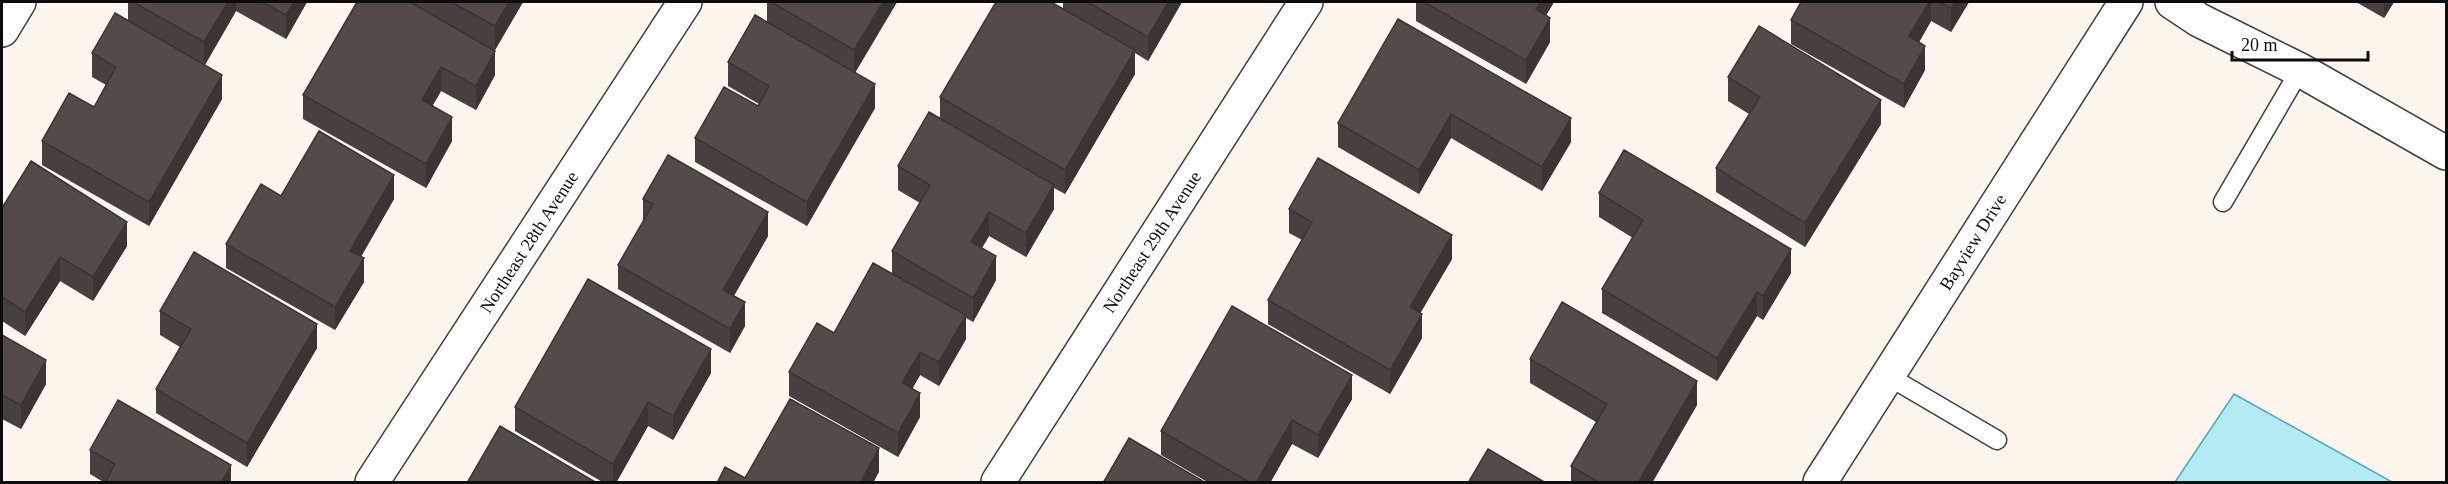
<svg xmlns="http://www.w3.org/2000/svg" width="2448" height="484" font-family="Georgia,serif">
	<rect width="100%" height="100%" fill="#fef6ec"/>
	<path fill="#b3eaf3" stroke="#3db0c7" stroke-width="1.5" d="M2234,394l158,88h-217z"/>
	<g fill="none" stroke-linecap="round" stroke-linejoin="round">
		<g stroke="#3f3f3f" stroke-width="21">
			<path id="service" d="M2223,202l77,-132
				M1888,376l109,64"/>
		</g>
		<g stroke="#3f3f3f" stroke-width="36">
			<path id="minor" d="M2172,2l27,18 101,50 146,83
				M2,30l17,-28
				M372,482l313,-480
				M998,482l308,-480"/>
		</g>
		<g stroke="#3f3f3f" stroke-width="36">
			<path id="tertiary" d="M1820,482l306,-480"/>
		</g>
		<use href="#service" stroke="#fff" stroke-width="18"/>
		<use href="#minor" stroke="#fff" stroke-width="33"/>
		<use href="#tertiary" stroke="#fff" stroke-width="33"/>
	</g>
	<path fill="#48403f" d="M128,2h179l-21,37 -50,-28 -31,54 17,34 -73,127 -107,-61v-24l52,-34 12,-22 -14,-8v-24l36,-32z
		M357,2h166l-28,48v25l-19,35 -35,-19 -8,14 19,36 -26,47 -123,-69v-24z
		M767,2h130l-42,71 20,35 -68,118 -112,-64v-24l63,-32 1,-2 -31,-18v-24l39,-40z
		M1063,2h119l-34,59 -13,-8v21l-70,120 -11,-6v21l-28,48 -37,-21 -7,12 14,32 -23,42 -7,-4v21l-27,47 -19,-11 -8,14 8,28 -22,40 -109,-61v-24l45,-39 58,-60v-22l28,-48 -22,-13v-24l42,-48v-21l123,-88z
		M1416,2h138l-8,13 4,27 -24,42 -110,-63z
		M1801,2h168l-18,30 -20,-11 -12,21 6,28 -21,38 -113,-64v-24z
		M2356,2h38l-10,16z
		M1398,19l173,123 -29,49 -91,-53 -32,56 -81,-47v-24z
		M1728,77l153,47 -76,123 -89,-55v-24l33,-54 -21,-13z
		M1599,193l192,80 -28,47 -6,-4 -40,65 -115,-68v-24l31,-51 -34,-21z
		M281,196l113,3 -33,58 3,25 -29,48 -109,-62v-24z
		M643,199l125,37 -34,60 11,30 -15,27 -112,-64v-24l25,-44z
		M2,208l125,38 -34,55 -33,-20 -35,55 -23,-15z
		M1289,209l163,50 -32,54 2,25 -32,56 -122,-70v-24l34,-60 -13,-7z
		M160,311l157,37 -70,119 -91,-54v-24l24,-42 -20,-12z
		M2,335l44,49 -25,45 -19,-10z
		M1530,359l167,46 -45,78h-81v-17l25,-44 -66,-39z
		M711,373l-38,67 -25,-14 -32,57h-12l-89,-52v-24z
		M1352,399l-34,59 -26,-14 -22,39h-61l-48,-28v-24z
		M90,450l141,33h-126l-15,-9z"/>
	<path fill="#3b3433" d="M228,2h8v9l-32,55v-24z
		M294,2h13l-21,37v-24z
		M509,2h14l-28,48v-24z
		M883,2h14l-43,72v-24z
		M1168,2h14l-34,59v-24z
		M1541,2h13l-18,31v-24z
		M1929,2h2v19l-22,39v-24z
		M1955,2h14l-18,30v-24z
		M2384,2h10l-10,16z
		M1550,18v24l-24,42v-24z
		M1925,46v24l-21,38v-24z
		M1135,50v24l-70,120v-24z
		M495,51v24l-19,35v-24z
		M441,67v24l-19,32v-23z
		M222,75v24l-73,127v-24z
		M875,84v24l-68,118v-24z
		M1881,100v24l-76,123v-24z
		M1451,114v24l-32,56v-24z
		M452,117v24l-26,47v-24z
		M1571,118v24l-29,49v-24z
		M394,175v24l-44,76v-24z
		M1054,185v24l-28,48v-24z
		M768,212v24l-45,78v-24z
		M989,212v24l-18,30v-24z
		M127,222v24l-34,55v-24z
		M1452,235v24l-42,72v-24z
		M1791,249v24l-28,47v-24z
		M996,256v24l-23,42v-24z
		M60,257v24l-35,55v-24z
		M364,258v24l-29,48v-23z
		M1757,292v24l-40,65v-23z
		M745,302v24l-15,27v-24z
		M1422,314v24l-32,56v-24z
		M966,315v24l-27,47v-24z
		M317,324v24l-70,119v-24z
		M711,349v24l-38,67v-24z
		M920,352v23l-18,32v-24z
		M46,360v24l-25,45v-24z
		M1352,375v24l-34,59v-23z
		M1697,381v24l-45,78h-14z
		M920,393v24l-22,40v-24z
		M648,402v24l-32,57h-3v-19z
		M1292,420v24l-22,39h-14z
		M879,448v24l-6,11h-13z
		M231,465v18h-10z"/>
	<path fill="#544b49" stroke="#3b3433" stroke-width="1.5" d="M133,2h95l-24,40z
		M262,2h32l-8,13z
		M357,2h53l85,49 -19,35 -35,-19 -19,33 30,17 -26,47 -123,-69z
		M451,2h58l-14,24z
		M771,2h112l-29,48z
		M996,2h55l84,48 -70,120 -125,-73z
		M1087,2h81l-20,35z
		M1424,2h117l-5,7 14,9 -24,42z
		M1801,2h128l-20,34 16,10 -21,38 -113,-64z
		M1939,2h16l-4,6z
		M115,13l107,62 -73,127 -107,-61 27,-48 25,14 22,-40 -24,-14z
		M755,15l120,69 -68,118 -112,-64 29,-51 34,19 11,-20 -41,-24z
		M1398,19l173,99 -29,49 -91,-53 -32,56 -81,-47z
		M1759,26l122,74 -76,123 -89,-55 44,-71 -32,-20z
		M929,112l125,73 -28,48 -37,-21 -18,30 25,14 -23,42 -81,-47 38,-66 -32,-19z
		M319,131l75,44 -44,76 14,7 -29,49 -109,-63 35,-60 20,12z
		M1624,150l167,99 -28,47 -6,-4 -40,66 -115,-69 41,-69 -44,-27z
		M668,155l100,57 -45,78 22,12 -15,27 -112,-64 35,-61 -10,-5z
		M1318,158l134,77 -42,72 12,7 -32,56 -122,-70 44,-78 -23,-13z
		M31,161l96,61 -34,55 -33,-20 -35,55 -23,-15v-89z
		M194,252l123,72 -70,119 -91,-54 35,-60 -31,-18z
		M873,263l93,52 -27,47 -19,-10 -18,31 18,10 -22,40 -109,-61 28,-49 17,10z
		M588,279l123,70 -38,67 -25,-14 -35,62 -98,-57z
		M1562,302l135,79 -59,102h-38l-29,-17 36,-62 -77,-45z
		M1232,306l120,69 -34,60 -26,-15 -36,63h-5l-90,-52z
		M2,335l44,25 -25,45 -19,-10z
		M790,399l89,49 -19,35h-143l8,-16 20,11z
		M118,400l113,65 -10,18h-116l10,-19 -25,-14z
		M500,426l97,57h-130z
		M1129,438l77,45h-103z
		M1488,449l58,34h-78z"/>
	<g text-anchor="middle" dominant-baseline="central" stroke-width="6" stroke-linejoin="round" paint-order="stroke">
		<g font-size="18" fill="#0c0c0c" stroke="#fff">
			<text transform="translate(529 242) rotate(-57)">Northeast 28th Avenue</text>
			<text transform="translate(1152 242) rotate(-57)">Northeast 29th Avenue</text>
			<text transform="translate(1973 242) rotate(-58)">Bayview Drive</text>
		</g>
	</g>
	<rect width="2448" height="484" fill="none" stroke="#0c0c0c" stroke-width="6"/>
	<path d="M2232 51v9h136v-9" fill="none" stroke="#0c0c0c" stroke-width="3"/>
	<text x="2241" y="51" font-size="18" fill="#0c0c0c" stroke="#ffffff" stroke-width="4.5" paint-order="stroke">20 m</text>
</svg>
